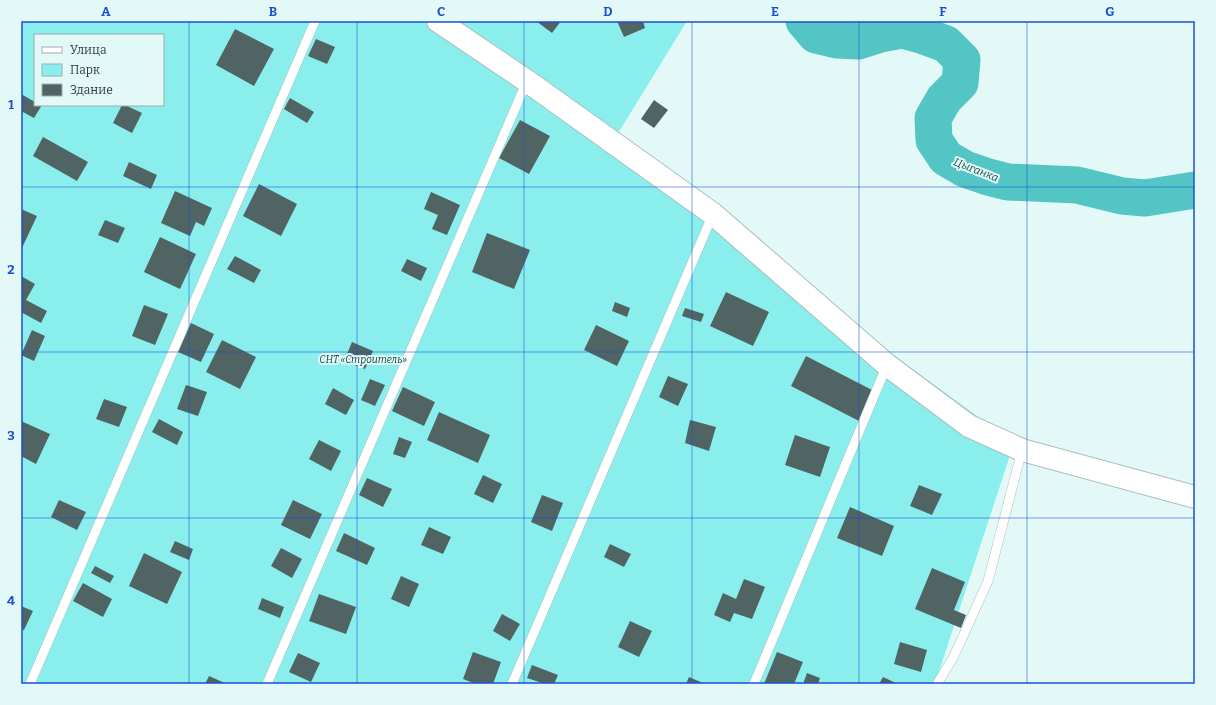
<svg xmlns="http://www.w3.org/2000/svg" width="1216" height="705" font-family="Bitter,serif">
	<rect width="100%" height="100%" fill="#e2f9f8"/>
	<path fill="#8aefec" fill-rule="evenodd" d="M21,21h666l-78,127 405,295 -79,241h-914zM35,35h128v70h-128z"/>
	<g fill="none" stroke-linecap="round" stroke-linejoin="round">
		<path stroke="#52c5c4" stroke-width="37" d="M804,21l12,14 21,5 21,1 22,-7 22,-4 22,6 22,8 16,16 -2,23 -16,16 -11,19 1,22 12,18 19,11 23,8 20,5 69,3 45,11 23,2 50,-8"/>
	</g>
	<path fill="#506464" d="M536,21h25l-9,12z
		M617,21h26l2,7 -21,9z
		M235,29l39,20 -20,37 -38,-21z
		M316,39l19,8 -8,17 -19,-8z
		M21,94l14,8v3h7l-8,13 -13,-7z
		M290,98l24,14 -7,11 -23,-14z
		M654,100l14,10 -14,18 -13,-9z
		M122,105h3l17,8 -10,20 -19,-10z
		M520,120l30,16 -21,38 -30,-16z
		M43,137l45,25 -11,19 -44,-25z
		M129,162l28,13 -6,14 -28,-13z
		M259,184l38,20 -16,32 -38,-20z
		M175,191l37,17 -8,18 -8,-4 -6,14 -29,-13z
		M431,192l29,13 -13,30 -15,-6 6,-14 -14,-6z
		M21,209l16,7 -16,34z
		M105,220l20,8 -7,15 -20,-8z
		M487,233l43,17 -16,39 -42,-17z
		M160,237l36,17 -16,35 -36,-17z
		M235,256l26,14 -7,13 -27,-14z
		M407,259l20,9 -6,13 -20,-10z
		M21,276l14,8 -9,16 21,11 -6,12 -20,-11z
		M726,292l43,20 -16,34 -43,-20z
		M615,302l15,6 -3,9 -15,-6z
		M144,305l24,9 -13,31 -23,-9z
		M685,308l19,6 -3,8 -19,-6z
		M191,323l23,11 -13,28 -23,-10z
		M596,325l33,16 -12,25 -33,-16z
		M32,330l13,6 -11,25 -13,-6z
		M222,340l34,17 -16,32 -34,-17z
		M352,342l21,9 -8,18 -21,-8z
		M806,356l68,35 -15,30 -68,-35z
		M668,376l20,8 -10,22 -19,-9z
		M370,379l15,6 -10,21 -14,-6z
		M186,385l21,7 -9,24 -21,-7z
		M403,387l32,15 -11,24 -32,-15z
		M333,388l21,12 -8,15 -21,-11z
		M104,399l23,8 -8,20 -23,-8z
		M439,412l51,23 -12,28 -51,-23z
		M159,419l24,13 -6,13 -25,-13z
		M690,420l26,7 -7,24 -24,-8z
		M21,421l29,13 -14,30 -15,-8z
		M795,435l35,12 -10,30 -35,-12z
		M399,437l13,5 -7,16 -12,-4z
		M319,440l22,11 -10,20 -22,-12z
		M483,475l19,9 -9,19 -19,-9z
		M367,478l25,11 -9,18 -24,-12z
		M919,485l23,9 -10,21 -22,-9z
		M542,495l21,8 -11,28 -21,-9z
		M59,500l27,12 -9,18 -26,-13z
		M293,500l29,14 -12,25 -29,-14z
		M850,507l44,19 -12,30 -45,-18z
		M429,527l22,10 -8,17 -22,-9z
		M344,533l31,15 -8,17 -31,-14z
		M175,541l18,8 -4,11 -19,-8z
		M610,544l21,10 -7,13 -20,-10z
		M281,548l21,11 -10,19 -21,-12z
		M144,553l38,19 -15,32 -38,-18z
		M95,566l19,10 -4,7 -19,-10z
		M932,568l33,14 -11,28 12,5 -5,13 -46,-19z
		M401,576l18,8 -10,23 -18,-8z
		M744,579l21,8 -13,32 -18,-6 -4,9 -16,-7 9,-22 13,6z
		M83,583l29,16 -9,18 -30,-16z
		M319,594l37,13 -10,27 -37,-13z
		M262,598l22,9 -4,11 -22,-9z
		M21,606l12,5 -9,19 -3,-1z
		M502,614l18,10 -10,17 -17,-10z
		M630,621l22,10 -13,26 -21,-10z
		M900,642l27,8 -6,22 -27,-8z
		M473,652l28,10 -8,22h-17l-13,-5z
		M777,652l26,10 -9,22h-30z
		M298,653l22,10 -9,19 -22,-10z
		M532,665l26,10 -4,9h-9l-18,-6z
		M807,673l13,5 -2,6h-15z
		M209,676l18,8h-22z
		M689,677l16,7h-19z
		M883,677l15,7h-19z"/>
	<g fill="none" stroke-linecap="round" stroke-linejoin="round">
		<g stroke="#aac0bf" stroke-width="10">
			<path id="service" d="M30,684l285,-663
				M267,684l260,-603
				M512,684l201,-470
				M754,684l133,-319
				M937,684l17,-28 34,-75 34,-131"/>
		</g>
		<g stroke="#aac0bf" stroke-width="24">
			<path id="tertiary" d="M438,21l89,60 186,133 174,151 82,61 53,24 173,47"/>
		</g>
		<use href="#service" stroke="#fff" stroke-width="9"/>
		<use href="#tertiary" stroke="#fff" stroke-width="22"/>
	</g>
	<path fill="none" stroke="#1d4ed8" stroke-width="1" stroke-opacity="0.55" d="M189,21v663M357,21v663M524,21v663M692,21v663M859,21v663M1027,21v663M21,187h1174M21,352h1174M21,518h1174"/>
	<g text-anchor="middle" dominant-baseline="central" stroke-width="4" stroke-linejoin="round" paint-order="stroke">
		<g font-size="10" font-style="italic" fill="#083f3f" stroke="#e2f9f8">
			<text x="363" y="360">СНТ «Строитель»</text>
		</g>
		<g font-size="11" font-style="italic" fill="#205251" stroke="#e2f9f8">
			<text transform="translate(976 170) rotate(21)">Цыганка</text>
		</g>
	</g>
	<rect width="1216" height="705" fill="none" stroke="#e2f9f8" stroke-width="44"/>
	<rect x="34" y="34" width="130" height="72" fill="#e2f9f8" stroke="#9badac"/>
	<rect x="42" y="47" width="20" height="6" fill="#ffffff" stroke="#9badac"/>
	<text x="70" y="54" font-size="12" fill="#313a3a">Улица</text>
	<rect x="42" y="64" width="20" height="12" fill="#8aefec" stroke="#9badac"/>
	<text x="70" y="74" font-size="12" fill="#313a3a">Парк</text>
	<rect x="42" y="84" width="20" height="12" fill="#506464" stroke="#9badac"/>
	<text x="70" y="94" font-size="12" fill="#313a3a">Здание</text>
	<rect x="22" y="22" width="1172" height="661" fill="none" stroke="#1d4ed8" stroke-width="1.5"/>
	<g font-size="13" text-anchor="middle" font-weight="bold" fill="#1d4ed8">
		<text x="106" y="16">A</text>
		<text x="273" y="16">B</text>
		<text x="441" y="16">C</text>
		<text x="608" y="16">D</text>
		<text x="775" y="16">E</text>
		<text x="943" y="16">F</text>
		<text x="1110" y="16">G</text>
		<text x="11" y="109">1</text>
		<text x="11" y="274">2</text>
		<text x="11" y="440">3</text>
		<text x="11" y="605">4</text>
	</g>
</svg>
